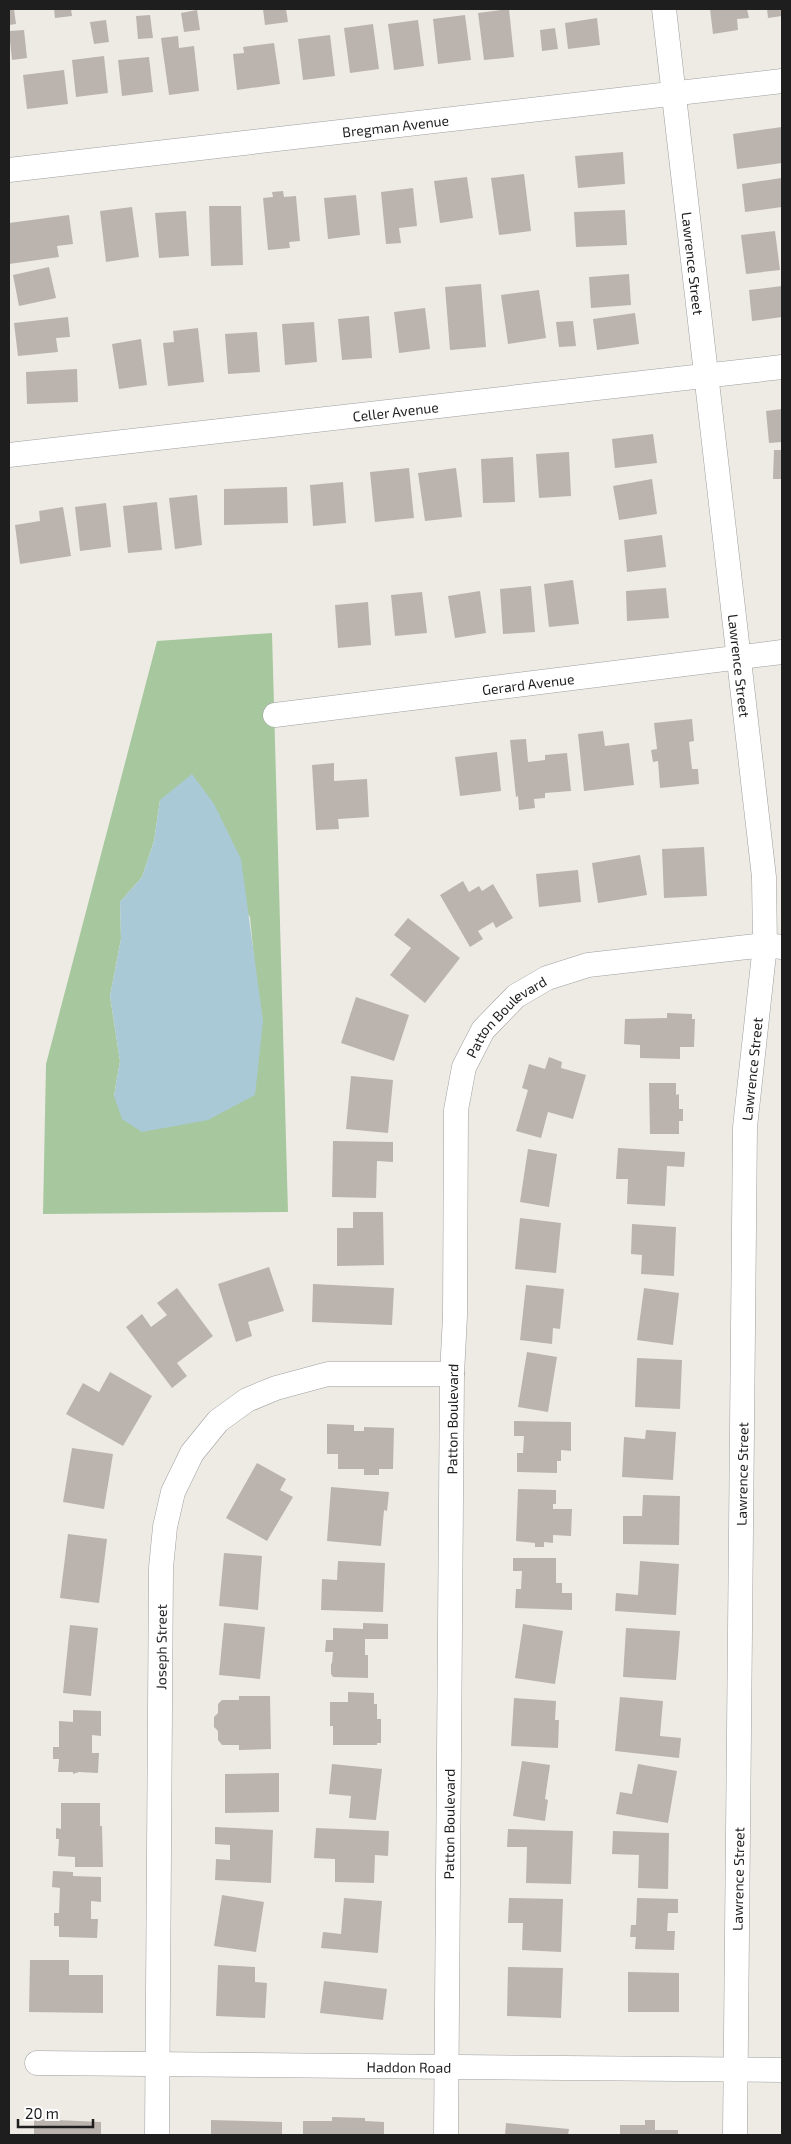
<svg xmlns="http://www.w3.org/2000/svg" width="791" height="2144" font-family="'Exo 2',sans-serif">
	<rect width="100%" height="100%" fill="#eeebe5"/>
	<path fill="#a7c89e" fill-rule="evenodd" d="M272,633l16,579 -245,2 3,-150 111,-423zM160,800l90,117 6,62 -142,117 6,-35 -10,-65 11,-57 -1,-37 22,-25 12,-36z"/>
	<path fill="#aac9d6" d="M192,774l22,30 27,55 22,162 -8,74 -47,25 -66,12 -20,-13 -8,-23 6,-35 -10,-65 11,-57 -1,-37 22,-25 12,-36 6,-41z"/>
	<path fill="#bbb4ae" d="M9,9h5l2,15 -7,1z
		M54,9h17l1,7 -17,2z
		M263,9h23l2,13 -23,3z
		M509,9l5,48 -30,3 -6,-47z
		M710,9h37l2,9 -12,1 1,11 -25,4z
		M767,9h15v7l-14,2z
		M197,10l3,20 -16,2 -3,-19z
		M150,15l3,23 -15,1 -2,-23z
		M465,15l6,45 -33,4 -5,-45z
		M597,18l3,27 -32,4 -3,-26z
		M106,20l3,22 -15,2 -4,-22z
		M418,20l6,46 -30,4 -6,-46z
		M373,24l6,45 -29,4 -6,-45z
		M555,28l3,21 -16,2 -2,-21z
		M24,30l3,28 -15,2 -3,-29z
		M330,35l5,41 -32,4 -5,-41z
		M178,36l1,12 15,-2 5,45 -30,4 -8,-57z
		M274,43l6,41 -43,6 -4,-36 11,-1 -1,-6z
		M104,56l4,37 -32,4 -4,-37z
		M149,57l4,35 -31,4 -4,-36z
		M64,70l4,34 -41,5 -4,-34z
		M782,127v36l-45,6 -4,-35z
		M623,152l2,32 -47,4 -3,-32z
		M524,174l7,57 -32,4 -8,-57z
		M467,177l6,41 -33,5 -6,-42z
		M781,178l1,29 -37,5 -3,-28z
		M413,188l4,38 -18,2 2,15 -15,1 -5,-52z
		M283,191l1,6 12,-1 4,45 -11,1 1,6 -22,2 -5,-52 10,-1 -1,-5z
		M356,195l4,40 -32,4 -4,-41z
		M209,206h32l2,59 -32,1z
		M132,207l7,50 -33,5 -6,-51z
		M625,210l2,35 -51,2 -2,-35z
		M186,211l3,45 -30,2 -4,-45z
		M69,215l4,29 -16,2 2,11 -50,7v-41z
		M775,231l5,39 -34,4 -5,-39z
		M49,267l7,31 -37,8 -6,-31z
		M629,274l2,31 -40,3 -2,-31z
		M481,284l5,63 -36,3 -5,-63z
		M782,286v31l-30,4 -3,-31z
		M539,290l7,48 -38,6 -7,-49z
		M425,308l5,41 -31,4 -5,-41z
		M635,313l4,31 -42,6 -4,-31z
		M369,316l3,42 -30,2 -4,-41z
		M68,317l2,20 -14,1 2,14 -40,4 -4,-33z
		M573,321l3,25 -17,1 -3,-25z
		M314,322l3,40 -32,3 -3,-41z
		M198,328l6,54 -36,4 -5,-43 11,-1 -1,-11z
		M257,332l3,40 -32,2 -3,-40z
		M141,339l6,46 -28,4 -7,-45z
		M77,369l1,33 -51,2 -1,-32z
		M782,409v33l-13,1 -3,-32z
		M653,434l4,29 -42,5 -3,-29z
		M774,450h8v29h-9z
		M569,452l2,44 -32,2 -3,-44z
		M513,457l2,45 -32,1 -2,-44z
		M409,468l5,50 -39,4 -5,-50z
		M456,468l6,49 -37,4 -7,-48z
		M652,479l5,35 -38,6 -6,-34z
		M343,482l3,41 -33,3 -3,-41z
		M287,487l1,36 -64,2v-36z
		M197,495l5,50 -27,4 -6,-51z
		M157,502l5,48 -34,3 -5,-47z
		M106,503l5,44 -31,4 -5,-44z
		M63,507l8,49 -51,8 -5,-39 25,-4 -1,-10z
		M662,535l4,32 -39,5 -3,-32z
		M573,580l6,44 -30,3 -5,-43z
		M531,586l4,46 -32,2 -3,-45z
		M666,588l3,30 -42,3 -1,-30z
		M480,591l6,42 -31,5 -7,-42z
		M422,592l5,41 -32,3 -4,-41z
		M368,602l3,43 -33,3 -3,-43z
		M692,719l2,22 -5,1 3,27h6l1,15 -39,4 -2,-27 -5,1 -2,-12 6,-1 -3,-26z
		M603,731l2,15 24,-3 5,42 -50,6 -6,-57z
		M526,739l2,23 17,-2v-5l22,-2 4,38 -26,2v5l-11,1 1,9 -16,2 -1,-14 -2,1 -6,-57z
		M497,752l4,39 -41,5 -5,-39z
		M334,763v18l33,-2 2,38 -31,2 1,10 -23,1 -4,-65z
		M704,847l3,49 -43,2 -2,-49z
		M640,855l7,40 -49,8 -6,-40z
		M578,870l3,32 -42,5 -3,-33z
		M463,881l6,11 10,-6 3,5 11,-7 20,34 -17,10 -3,-6 -15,9 5,8 -13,8 -30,-52z
		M408,918l52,40 -35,45 -35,-28 21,-27 -17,-13z
		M356,997l53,18 -15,46 -53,-18z
		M667,1013l25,1v5h3l-1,28h-14v12l-40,-1v-13l-16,-1 1,-25 42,-1z
		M549,1057l13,5 -1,6 25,7 -13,44 -25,-7 -7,26 -25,-7 12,-41 -6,-2 7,-24 16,5z
		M351,1076l42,4 -5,53 -42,-4z
		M649,1083h27v12l3,-1v15h4v12h-4v13h-29z
		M333,1141l60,1v20l-16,-1 -1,37 -44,-1z
		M618,1148l67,4 -1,15 -17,-1 -2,40 -38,-2 1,-25h-12z
		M528,1149l29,5 -8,53 -29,-5z
		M353,1212h30l1,53 -47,1v-38h16z
		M520,1218l41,5 -5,50 -41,-4z
		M632,1224l44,3 -2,49 -33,-2 1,-19 -11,-1z
		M269,1267l15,44 -36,11 4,14 -16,6 -18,-58z
		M313,1284l81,4 -2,37 -80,-3z
		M526,1285l38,4 -4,40 -7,-1 -1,16 -32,-4z
		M177,1288l36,48 -36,27 10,13 -15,12 -46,-61 16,-13 9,13 16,-12 -10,-12z
		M644,1288l35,5 -6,52 -36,-5z
		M527,1352l30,5 -9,55 -30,-5z
		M637,1358l45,2 -2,49 -45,-2z
		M110,1372l42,24 -29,50 -57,-32 17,-31 16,9z
		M514,1421l57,1v29l-10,-1v11h-4v12l-40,-1v-19h6l1,-17h-10z
		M327,1424l27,1v6h10v-4l30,1 -1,41h-14v6h-15v-6h-26v-15h-11z
		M646,1430l30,2 -3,48 -51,-3 2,-40 21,2z
		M72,1448l41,6 -9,55 -41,-7z
		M257,1463l29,16 -6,11 13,7 -26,44 -41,-23z
		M331,1487l58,5 -2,19 -3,-1 -3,36 -54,-5z
		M518,1489l38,1v14h-3v5h19l-1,27 -18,-1v8l-9,-1v5h-9v-4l-19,-2z
		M643,1495l37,1 -1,49 -56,-1v-28h19z
		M68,1534l39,5 -8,64 -39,-5z
		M224,1553l38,3 -4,54 -39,-4z
		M513,1558h43v25h6v10h10v17l-57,-2 1,-19h5l1,-18h-9z
		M338,1561l47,2 -2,49 -62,-2 1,-31 15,1z
		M640,1561l39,3 -3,51 -61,-4 1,-18 22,2z
		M224,1623l41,4 -5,52 -41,-4z
		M363,1623l25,1v15h-23v16h3v23l-35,-1 -2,-3v-10l1,-1 1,-11h-8l1,-12h7v-12l30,1z
		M523,1624l40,7 -8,53 -40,-6z
		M70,1625l28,3 -7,68 -28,-3z
		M626,1628l54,3 -4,49 -53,-3z
		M348,1692l26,1v11h3v15h4v24h-4v2h-44v-19h-3v-24h18z
		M239,1696h31l1,53 -32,1v-5h-17l-4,-5v-9l-4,-4v-10l4,-4v-9l4,-4h17z
		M620,1697l43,4 -3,35 21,2 -2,20 -64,-7z
		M514,1698l42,3 -1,19h4l-1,28 -47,-2z
		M73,1710l28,1v25l-9,-1v18h7l-1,20 -19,-1 -6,2v-2h-15l1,-13h-6v-12h6v-26l14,1z
		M522,1761l28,4 -5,34 3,1 -3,21 -32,-5z
		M332,1764l50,5 -6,51 -27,-2 2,-22 -22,-2z
		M638,1764l39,7 -9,52 -52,-9 4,-22 12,2z
		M279,1773v39l-54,1v-39z
		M61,1803h39v23h2l1,41h-28v-10l-17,-1 1,-17h-3v-11l5,1z
		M215,1827l58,3 -2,53 -56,-3 1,-21 14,1v-15l-15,-1z
		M316,1828l73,3 -1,25 -13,-1 -1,28 -39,-1v-23l-21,-1z
		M508,1829l65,2 -2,53 -45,-1 1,-36h-20z
		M613,1831l56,2 -1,56 -30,-1 1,-33 -27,-1z
		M53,1871l20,1v4l28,1v25l-10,-1v18h7l-1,19 -38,-1v-11h-5v-13h5l1,-25 -8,-1z
		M222,1895l42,7 -8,50 -42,-6z
		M344,1898l38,3 -4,52 -57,-5 2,-16 18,2z
		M509,1898l54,1 -2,53 -39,-2 1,-27h-15z
		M637,1898l41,1v14h-10l-1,18h8l-1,19 -39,-1 1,-12h-6l1,-12h5z
		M30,1960h39v15h34v38l-74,-1z
		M218,1965l37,2v15l12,1 -2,35 -49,-2z
		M508,1967l55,1 -2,50 -54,-2z
		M628,1972l51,1v39h-51z
		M324,1981l63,8 -4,31 -63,-7z
		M332,2117l33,1v3l19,1v13h-81v-14h29z
		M34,2119l67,3v13h-67z
		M211,2120l71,2v13h-71z
		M645,2120h10v10h23v5h-58v-10h25z
		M506,2123l63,6 -1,6h-63z"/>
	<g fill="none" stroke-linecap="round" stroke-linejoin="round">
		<g stroke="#9f9f9f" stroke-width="25">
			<g id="street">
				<path id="s1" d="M664,9l100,868 1,68 -20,182 -10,1008"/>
				<path id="s2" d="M9,170l773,-89"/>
				<path id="s3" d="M9,455l773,-88"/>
				<path id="s4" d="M275,715l507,-63"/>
				<path id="s5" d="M37,2063l745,7"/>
				<path id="s6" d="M157,2135l4,-567 4,-41 8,-35 19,-39 26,-32 29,-21 29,-12 52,-14h124"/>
				<path id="s7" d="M446,2135l6,-761 3,-58 1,-206 8,-43 19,-37 33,-34 31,-18 41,-13 177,-20 17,2"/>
			</g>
		</g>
		<use href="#street" stroke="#fff" stroke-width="24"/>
	</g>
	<g text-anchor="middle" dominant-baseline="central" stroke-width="4" stroke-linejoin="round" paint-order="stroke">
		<g font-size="14" fill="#1e1e1e" stroke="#fff">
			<text stroke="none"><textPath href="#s2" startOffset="389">Bregman Avenue</textPath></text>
			<text stroke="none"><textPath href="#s1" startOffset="256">Lawrence Street</textPath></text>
			<text stroke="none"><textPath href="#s3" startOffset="389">Celler Avenue</textPath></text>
			<text stroke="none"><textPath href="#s1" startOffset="661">Lawrence Street</textPath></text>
			<text stroke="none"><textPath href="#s4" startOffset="255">Gerard Avenue</textPath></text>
			<text stroke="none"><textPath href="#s7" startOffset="1136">Patton Boulevard</textPath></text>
			<text transform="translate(752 1069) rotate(-84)">Lawrence Street</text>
			<text stroke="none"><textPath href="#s7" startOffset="716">Patton Boulevard</textPath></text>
			<text transform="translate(742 1474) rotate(-89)">Lawrence Street</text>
			<text stroke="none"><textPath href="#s6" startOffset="488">Joseph Street</textPath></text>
			<text stroke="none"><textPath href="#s7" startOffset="311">Patton Boulevard</textPath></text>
			<text transform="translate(738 1879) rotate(-89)">Lawrence Street</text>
			<text stroke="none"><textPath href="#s5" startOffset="372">Haddon Road</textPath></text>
		</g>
	</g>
	<rect width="791" height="2144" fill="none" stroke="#1e1e1e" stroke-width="20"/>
	<path d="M18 2119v8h75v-8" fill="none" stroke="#1e1e1e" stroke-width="2.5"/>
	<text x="25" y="2119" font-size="15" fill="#1e1e1e" stroke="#ffffff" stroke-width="4" paint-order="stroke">20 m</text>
</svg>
